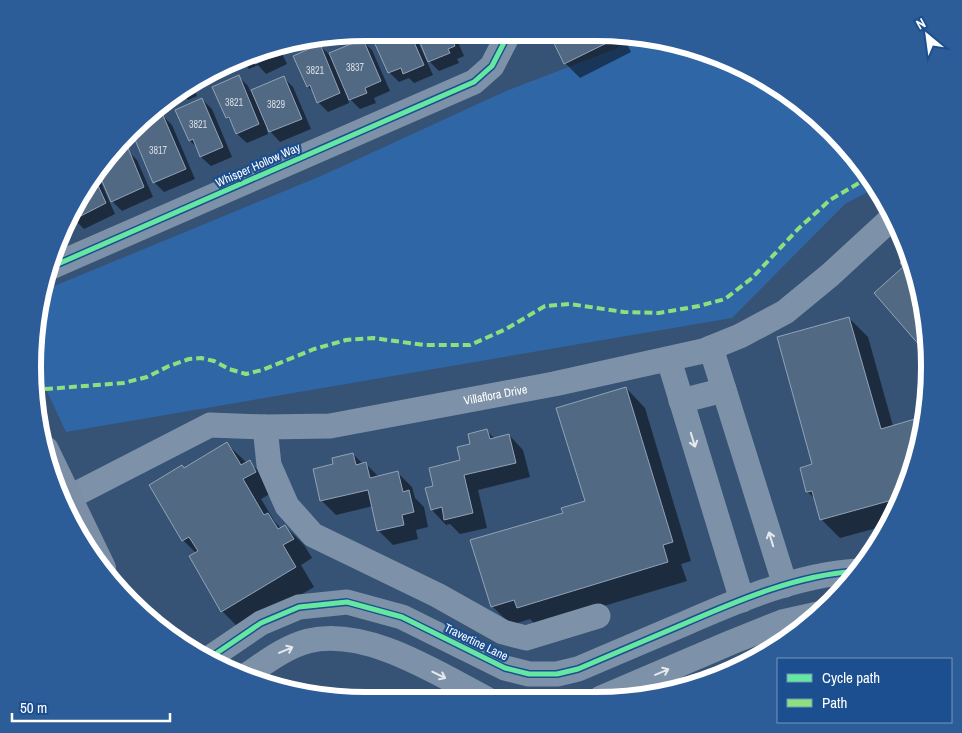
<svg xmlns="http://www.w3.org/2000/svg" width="962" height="733" font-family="'Archivo Narrow',sans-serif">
	<rect width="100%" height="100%" fill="#365274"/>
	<path fill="#2f66a5" d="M622,34l60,10 61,23 56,34 74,80 4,6 -32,17 -113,114 -666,114 -31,-66 4,-65 3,-10 279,-115 185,-85 112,-43z"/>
	<path fill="#0007" d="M372,33h42l19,42 -19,8 -5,-5 -10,4 -10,-10z
		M417,33h37l10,23 -7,3 2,4 -20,8 -10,-10z
		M550,33l72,1 9,18 -51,26 -15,-15z
		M315,39l2,7 2,-1 14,13 29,-18 10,10 18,41 -16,7 2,5 -16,6 -13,-13 2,7 -21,9 -10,-10 -3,-9 -7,-6 -13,-31 12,-5 -5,-6 -14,6 -7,-7z
		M278,45l9,19 -21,10 -8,-9 -9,4 -8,-9z
		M238,76l10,10 2,5 33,-14 10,10 18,42 -31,13 -14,-15 2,7 -21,9 -10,-9 -3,-10 -7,-7z
		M198,79l4,9 -7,3 2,5 -9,4 -4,-4 -14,6 -1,-1z
		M202,99l10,10 20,48 -21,9 -10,-9 -4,-10 -7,-6 -13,-31z
		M162,115l10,10 23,54 -31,13 -10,-10 -22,-53z
		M127,150l10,10 16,37 -31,14 -12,-12 -10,-26 11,-16z
		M98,176l17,38 -31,15 -10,-10 -3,-6z
		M910,257l13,44 5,51 -52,-59 29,-26 -3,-4z
		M849,318l19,19 25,89 31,-8 -1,13 -19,63 -16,31 -48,13 -19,-19 -5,-19 -8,-8 -7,-23 13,-4z
		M626,388l19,20 46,153 -10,3 6,17 -150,45 -7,-7 -19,6 -19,-19 72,-92 23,-12z
		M486,430l9,9 14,-4 14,15 7,27 -52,13 9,38 -27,6 -10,-10 -4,1 -14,-15 -5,-22 8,-2 26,-25z
		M227,444l20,19 2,-1 20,19 6,10 -14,8 14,23 6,6 4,-2 19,19 8,13 -11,7 13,22 -73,43 -19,-19 -26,-58 -13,-13 1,-71z
		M353,454l10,10h3l13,13 19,-4 14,14 3,11 9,9 4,20 -12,3 2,9 -25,6 -14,-14 -6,-25 -37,9 -15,-15 14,-35z"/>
	<path fill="#526984" stroke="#92a2b6" d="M370,33h40l14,32 -21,9 -2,-6 -13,5z
		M416,33h34l5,13 -7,3 2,4 -22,9z
		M549,33h66l2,5 -53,26z
		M363,39l18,42 -16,7 2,5 -18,7 -20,-47z
		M320,44l20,49 -23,10 -7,-18 -3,2 -14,-31z
		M274,46l4,8 -23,10 -3,-8z
		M239,75l20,49 -23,10 -7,-17 -3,1 -14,-31z
		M284,76l18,43 -33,13 -18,-42z
		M202,98l21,49 -23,10 -7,-18 -4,2 -14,-31z
		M162,113l24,56 -33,14 -22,-53 9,-7z
		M128,148l16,39 -33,15 -12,-28 14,-19z
		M95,179l11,24 -33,17 -3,-6z
		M909,256l14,45 4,39 -7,6 -46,-53 29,-26 -3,-4z
		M849,317l32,112 44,-13 -2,15 -20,66 -83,23 -8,-29 -6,1 -6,-24 12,-4 -35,-127z
		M626,387l47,155 -10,3 5,17 -151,46 -3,-8 -23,7 -21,-67 93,-27 -2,-5 24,-7 -29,-93z
		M487,429l3,10 19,-5 7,29 -52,12 9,38 -29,7 -2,-13 -11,3 -6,-22 8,-2 -4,-18 31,-8 -3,-13 13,-3 -2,-10z
		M227,442l14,23 9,-5 6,12 -13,7 21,36 4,-2 10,16 7,-4 9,14 -11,6 13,22 -75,45 -32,-56 9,-5 -9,-14 -7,4 -33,-56 33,-20 2,3z
		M353,453l3,12 10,-3 4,16 28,-7 5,21 6,-2 5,22 -12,3 2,10 -27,6 -9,-41 -48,11 -7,-32 20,-5 -1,-6z"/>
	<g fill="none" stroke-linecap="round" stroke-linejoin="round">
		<g stroke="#7d92a8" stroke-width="25">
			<path d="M51,267l423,-185 18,-16 17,-33"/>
			<path d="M711,348l74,237"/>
			<path d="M669,360l73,240"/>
			<path d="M681,401l43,-11"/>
			<path d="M265,427l4,38 18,41 26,29 124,60 66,37 23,6 72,-22"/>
			<path id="s1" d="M68,498l142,-73 55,2 65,-1 224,-42 149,-33 37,-15 45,-24 45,-37 63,-58"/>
			<path d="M208,659l53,-36 38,-16 48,-5 55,15 103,51 24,6h28l21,-5c36,-15 72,-31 108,-46 55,-24 112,-48 171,-52"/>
			<path d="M245,676c20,-13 40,-29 63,-35 58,-14 127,31 177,57"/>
			<path d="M601,698l131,-56 50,-20 36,-8"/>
		</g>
		<path stroke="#7d8ea7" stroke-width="28" d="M45,450l57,118"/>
		<path stroke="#8de07e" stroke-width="4" stroke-dasharray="8 4" stroke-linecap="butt" d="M33,390l90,-7 24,-6 22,-11 20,-7 12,-1 13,3 15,8 17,5 16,-4 52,-21 32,-9 27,-2 51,7h46l36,-16 39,-23 25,-2 54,8 35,1 40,-7 26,-7 27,-21 46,-49 32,-29 39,-23"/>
		<g stroke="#1b4f8f" stroke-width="8">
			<path id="cycleway" d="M51,267l423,-185 18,-16 17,-33
				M208,659l53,-36 38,-16 48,-5 55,15 103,51 24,6h28l21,-5c36,-15 72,-31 108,-46 55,-24 112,-48 171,-52"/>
		</g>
		<use href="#cycleway" stroke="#66e7a1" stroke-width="5"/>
	</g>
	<defs><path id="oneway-shaft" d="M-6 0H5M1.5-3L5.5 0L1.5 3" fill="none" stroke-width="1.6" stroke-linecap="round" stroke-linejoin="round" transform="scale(1.25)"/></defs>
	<g stroke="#e5e9ee">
		<use href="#oneway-shaft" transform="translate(693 440) rotate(73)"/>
		<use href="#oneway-shaft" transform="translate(771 539) rotate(-107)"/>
		<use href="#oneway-shaft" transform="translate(286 650) rotate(-23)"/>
		<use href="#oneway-shaft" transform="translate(662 672) rotate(-23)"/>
		<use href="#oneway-shaft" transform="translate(439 675) rotate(26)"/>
	</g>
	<g text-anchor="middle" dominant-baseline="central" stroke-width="4.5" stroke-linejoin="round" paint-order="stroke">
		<g font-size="10" fill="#d4dae0">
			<text x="355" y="67">3837</text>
			<text x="315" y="70">3821</text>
			<text x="234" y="102">3821</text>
			<text x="276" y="104">3829</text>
			<text x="198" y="124">3821</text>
			<text x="158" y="150">3817</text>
		</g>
		<g font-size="12" fill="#fff" stroke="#1b4f8f">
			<text transform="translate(258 165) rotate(-24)">Whisper Hollow Way</text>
			<text stroke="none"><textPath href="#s1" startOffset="448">Villaflora Drive</textPath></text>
			<text transform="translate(476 642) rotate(26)">Travertine Lane</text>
		</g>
	</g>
	<path d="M0 0H962V733H0ZM366 41H596A325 325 0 0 1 921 366V367A325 325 0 0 1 596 692H366A325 325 0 0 1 41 367V366A325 325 0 0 1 366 41Z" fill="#2d5d98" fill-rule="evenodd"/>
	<path fill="none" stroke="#fff" stroke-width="6" d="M366 41H596A325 325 0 0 1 921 366V367A325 325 0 0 1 596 692H366A325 325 0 0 1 41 367V366A325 325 0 0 1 366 41Z"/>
	<rect x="777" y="658" width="175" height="65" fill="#1b4f8f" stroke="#7695bc"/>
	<rect x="787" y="674" width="25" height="8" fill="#66e7a1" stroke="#7695bc"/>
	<text x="822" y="683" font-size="15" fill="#ffffff">Cycle path</text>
	<rect x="787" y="699" width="25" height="8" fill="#8de07e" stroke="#7695bc"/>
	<text x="822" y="708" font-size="15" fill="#ffffff">Path</text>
	<g transform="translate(927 35) rotate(331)" stroke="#1b4f8f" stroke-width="4" paint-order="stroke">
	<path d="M0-4L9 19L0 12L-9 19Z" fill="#ffffff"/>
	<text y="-8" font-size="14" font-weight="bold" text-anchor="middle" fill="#ffffff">N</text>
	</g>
	<path d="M12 713v8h158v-8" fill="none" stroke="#ffffff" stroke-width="2.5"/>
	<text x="20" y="713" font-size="15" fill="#ffffff" stroke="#1b4f8f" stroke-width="4" paint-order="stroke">50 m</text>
</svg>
